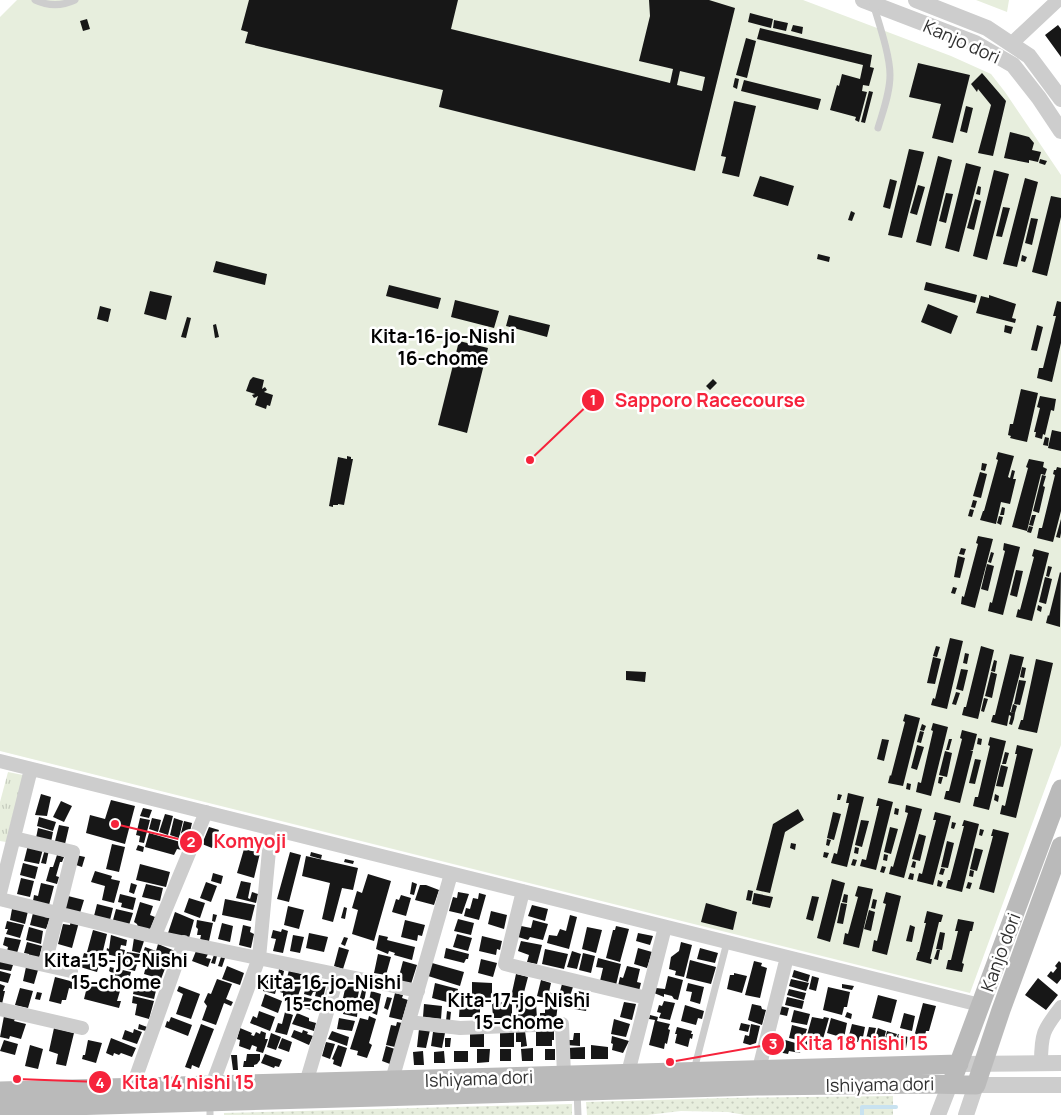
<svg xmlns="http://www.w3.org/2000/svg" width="1061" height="1115" font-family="Manrope,sans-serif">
	<defs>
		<pattern id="grass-dots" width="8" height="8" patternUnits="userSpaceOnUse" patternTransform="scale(1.25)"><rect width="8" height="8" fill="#e7eedd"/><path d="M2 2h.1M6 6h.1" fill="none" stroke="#c6ccbe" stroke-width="1.8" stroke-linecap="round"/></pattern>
		<pattern id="park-tufts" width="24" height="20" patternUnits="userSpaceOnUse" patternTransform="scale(1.25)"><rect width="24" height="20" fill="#e7eedd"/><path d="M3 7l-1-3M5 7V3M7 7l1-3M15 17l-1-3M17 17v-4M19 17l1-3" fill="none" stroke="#c6ccbe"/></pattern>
	</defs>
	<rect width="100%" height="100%" fill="#fff"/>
	<path fill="url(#grass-dots)" d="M893,1096v19h-148l-17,-3 -47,-1 -34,4h-60l-1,-13 139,-4z
		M572,1104v11h-348v-2z"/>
	<path fill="url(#park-tufts)" d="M8,772l15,3 -17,67 -6,-1v-39z"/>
	<path fill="#e7eedd" d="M17,0h786l148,56 40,18 14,18 56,83v570l-91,248 -970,-242v-734z
		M976,0h33l-2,12z"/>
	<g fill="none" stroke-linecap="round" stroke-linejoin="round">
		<path stroke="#c8e2f0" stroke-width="4" d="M862,1115v-8h34"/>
	</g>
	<path fill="#171717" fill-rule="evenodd" d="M249,0h209l-7,29 219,54 3,-14 -34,-8 11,-45 -1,-16h60l26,8 -40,163 -256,-64 4,-17 -198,-47 3,-11 -7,-2zM680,71l25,6 -3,14 -25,-6z
		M750,13l23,6 -2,9 -23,-6z
		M87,19l3,10 -7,2 -3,-10z
		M774,20l14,3 -2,8 -13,-3z
		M793,25l10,2 -1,7 -11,-3z
		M1058,25l3,4v28l-16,-22z
		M760,28l112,27 -2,12 4,1 -5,18 -6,-1 -1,6 5,1 -8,30 -4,-2 1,-3 -26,-7 7,-25 2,1 3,-12 18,5 3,-14 -106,-26z
		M746,38l10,3 -9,37 -11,-3z
		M918,63l52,12 -17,68 -21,-5 9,-34 -32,-7z
		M982,73l24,28 -13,55 -15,-3 13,-48 -13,-16 -1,3 -6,-8z
		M735,78l4,1 -2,10 -4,-2z
		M744,80l77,19 -3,11 -77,-19z
		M869,91l4,1 -8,31 -4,-1z
		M734,101l22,5 -17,71 -17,-4 4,-16 -5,-1z
		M966,106l7,2 -6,25 -7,-2z
		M1010,132l19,5 5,6 -2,7 9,2 -3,10 -9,-2v3l-25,-5z
		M909,149l15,3 -22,86 -14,-3z
		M938,156l14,4 -21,86 -15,-4z
		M1040,159l7,2 -2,4 -6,-2z
		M966,163l15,4 -22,85 -14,-4z
		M994,170l15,4 -22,86 -14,-4z
		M760,176l34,10 -6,20 -35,-10z
		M1025,178l13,4 -21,85 -14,-3z
		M890,179l7,2 -7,28 -7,-2z
		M918,185l7,2 -8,28 -7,-2z
		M978,186l3,1 -1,8 -4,-1z
		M946,193l7,1 -7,29 -7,-2z
		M1051,196l10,2v19l-14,59 -15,-4z
		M975,199l6,2 -7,29 -7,-2z
		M1003,207l7,1 -8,29 -6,-1z
		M851,211l4,2 -3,8 -4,-1z
		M1031,218l7,1 -6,26 -7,-2z
		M818,254l12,3 -1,5 -12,-3z
		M1022,255l5,2 -2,5 -4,-1z
		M216,261l51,13 -2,11 -52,-13z
		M926,282l51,13 -2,8 -51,-13z
		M389,285l52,13 -3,11 -52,-13z
		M150,291l22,5 -6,24 -22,-6z
		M989,295l27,9 -4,14 4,1 -1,4 -39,-10 5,-17 8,2z
		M455,300l44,11 -5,17 -43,-11z
		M1057,301l4,1v41l-9,39 -15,-4 2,-10h4l13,-52h-3z
		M928,304l30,12 -7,18 -30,-12z
		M100,306l11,3 -3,13 -11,-3z
		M509,315l41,10 -3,12 -41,-11z
		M187,317l4,1 -5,20 -5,-1z
		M216,324l3,13 -4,1 -2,-13z
		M1005,325l8,2 -2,7 -7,-2z
		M1037,325l6,2 -6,24 -6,-1z
		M459,341l29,7 -21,85 -29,-8z
		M253,377l11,3 -2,9 3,-2 2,3 -3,2 9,3 -3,11 -3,-1 -1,4 -11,-4 3,-9 -4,2 -2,-3 3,-1 -9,-3 4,-11z
		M713,379l4,4 -7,7 -4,-4z
		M1021,389l17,4 -11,49 -17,-4 1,-2 -3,-1 2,-11h3z
		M1040,396l16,3 -2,12 -3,-1 -6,25 -2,-1 -1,5 -7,-2 1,-5h-2l6,-24 -3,-1z
		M1052,430l9,2v19l-13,-3z
		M1045,437l4,1 -1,8 -5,-1z
		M998,452l16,4 -6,21 2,1 2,-8 3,1 -2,8h3l-6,25 -9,-2 -5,22 -16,-4 3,-9h1l14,-51 -2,-1z
		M347,456l4,1v2h2l-9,46 -6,-1v1h-5v2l-4,-1 9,-49 9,2z
		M1029,459l15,3 -1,5 4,2 -2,6 -4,-1 -14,57 -15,-4 16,-59 -2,-1z
		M982,463l5,1 -2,7 -4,-1z
		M1057,467l4,1v43l-8,31 -16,-4 2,-10h3l13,-53 -2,-1 1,-4h2z
		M980,472l7,2 -6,24 -8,-2z
		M1042,475l4,1 -3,10 2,1 -6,26 -6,-2z
		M973,500l4,1 -2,7 -4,-1z
		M1002,507l3,1 -1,7h-4z
		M970,509l4,1 -2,7 -4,-1z
		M1032,515h4l-3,11 -4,-1z
		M999,516l4,1 -2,8 -4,-2z
		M1061,519v14l-1,5 -4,-1z
		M1029,526l4,1 -2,6 -4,-1z
		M978,536l15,3 -18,69 -14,-4 1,-8 2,1 14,-53 -2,-1z
		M1004,543l16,4 -17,68 -15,-4 2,-9 2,1 13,-52 -2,-1z
		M961,548l5,1 -2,6 -5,-1z
		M1034,549l15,4 -17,68 -16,-4 2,-8 2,1 14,-53 -2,-1z
		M991,552l3,1 -3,10 -3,-1z
		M958,556l7,2 -5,20 -6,-1z
		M987,564l7,2 -6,25 -7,-2z
		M1048,566l4,1 -3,10 -3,-1z
		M1016,570l7,1 -6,26 -7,-2z
		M1060,572l1,1 -1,54 -14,-4 2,-8 1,1z
		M1045,577l7,2 -6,25 -7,-2z
		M953,587l4,1 -2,6 -4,-1z
		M1038,605l4,2 -1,5 -4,-2z
		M950,638l13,3 -16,68 -16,-4 2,-7 2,1z
		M936,646l4,1 -3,10 -4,-1z
		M981,646l13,4 -16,69 -16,-4 2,-8h2z
		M965,653l4,1 -2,10 -4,-1z
		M1010,654l14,3 -14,55 5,1 -1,6 -2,6 -3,-1 2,-8 -2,-1 -2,11 -16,-4 2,-7h2z
		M933,657l8,2 -6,25 -8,-1z
		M1036,659l17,4 -16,70 -19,-4 3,-9h2z
		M994,660l3,1 -2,11 -4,-1z
		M1022,667l4,1 -2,10 -4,-1z
		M961,669l7,1 -5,21 -7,-2z
		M626,671l20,1 -1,10 -19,-2z
		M991,672l6,2 -5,24 -7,-2z
		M1019,680l7,1 -6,24 -6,-1z
		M956,692l4,1 -4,12 -4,-1z
		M984,698l4,1 -4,13 -3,-1z
		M1013,704l4,2 -2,7 -4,-1z
		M905,714l15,4 -17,68 -15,-3 2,-8 1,1 14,-54 -2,-1z
		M933,723l15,4 -17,69 -15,-4 2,-10 3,1 12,-52 -2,-1z
		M922,724l4,2 -2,5 -4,-1z
		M962,730l15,4 -4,16h-3l3,1 -13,52 -16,-4 2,-8h3l13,-52 -2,-1z
		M920,731l4,1 -3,11 -4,-1z
		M990,737l16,4 -17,69 -16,-4 2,-9h3l12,-51 -2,-1z
		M978,738l4,1 -1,6 -4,-1z
		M882,739l7,1 -5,21 -7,-2z
		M949,739h3l-3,11h-3z
		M917,745l7,2 -7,23 -6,-2z
		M1017,745l16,4 -17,69 -16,-4 2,-9 3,1 12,-52h-2z
		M945,751l7,2 -5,24 -8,-2z
		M1005,752l4,1 -3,11h-4z
		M975,759l6,1 -6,24 -6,-1z
		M1001,765l7,2 -5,20 -7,-1z
		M939,777h4l-2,7 -3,-1z
		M907,783l4,1 -1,6 -4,-1z
		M848,793l16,4 -17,70 -16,-4 3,-10 3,1 12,-51h-3z
		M41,794l10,3 -4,19 -12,-1z
		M838,794l4,1 -2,5h-3z
		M995,794l4,2 -1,6 -4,-2z
		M878,798l15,4 -17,68 -16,-4 2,-7 4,1 13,-54h-3z
		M111,800l24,6 -10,38 -39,-11 4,-18 15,4z
		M61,801l11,5 -8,16 -11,-5z
		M906,805l16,4 -18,69 -15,-4 2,-8 2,1 15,-54 -3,-1z
		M143,808l9,2 -3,8 -9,-2z
		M895,808l4,1 -1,6 -4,-1z
		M798,809l6,11 -19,12 -15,61 -14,-3 17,-66z
		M833,812l8,2 -7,26 -7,-2z
		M935,812l16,4 -18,69 -16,-4 2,-8 3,1 14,-54h-3z
		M165,814l8,2 -5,19 -9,-3z
		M39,817l17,5 -3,9 -16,-5z
		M140,818l10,2 -6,23 -5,-1 1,-6 -4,-1z
		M152,818l9,2 -3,12 -9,-3z
		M174,818l9,3 -4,17 -9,-3z
		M861,820l8,1 -7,26 -7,-2z
		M964,820l15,4 -17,68 -16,-4 2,-8h2l14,-54h-2z
		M184,821l8,2 -4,17 -8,-3z
		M952,822l4,1 -2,6 -3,-1z
		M59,825l10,2 -4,17 -10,-3z
		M209,827l10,3 -7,18 -10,-4z
		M890,827l8,2 -7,25 -7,-2z
		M38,828l15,4 -2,10 -15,-4z
		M980,829l4,1 -2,6 -3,-1z
		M993,829l16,4 -15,60 -15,-4 14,-53h-2z
		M149,833l35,10 -2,7 -5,-1 -3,6 -29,-8z
		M919,834l7,2 -6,25 -8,-2z
		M250,837l13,4 -2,10 -14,-3z
		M827,839l4,1 -2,6 -3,-1z
		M947,841l7,2 -6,25 -7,-1z
		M791,843l5,1 -1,6 -5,-2z
		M112,844l13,3 -6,25 -13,-3z
		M28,845l15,4 -4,15 -15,-3z
		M138,845l6,2 -1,5 -7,-2z
		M855,847l4,1 -1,6 -4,-1z
		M975,848l8,2 -6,21 -7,-2z
		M45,849l4,1 -3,14 -5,-1z
		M244,849l16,4 -6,25 -17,-5z
		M290,852l11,3 -12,47 -12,-3z
		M311,852l11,3 -1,4 -11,-3z
		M824,852l5,1 -2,5 -4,-1z
		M884,854l4,1 -1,6 -4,-1z
		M57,855l7,2 -2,5h-2l-4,14 3,1 -2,7 -11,-3 4,-14h3z
		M76,855l9,2 -3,10 -9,-3z
		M306,856l52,12 -5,22 -11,-2 -9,34 -11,-3 8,-36 -28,-7z
		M345,859l9,2 -1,3 -9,-2z
		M853,859l4,1 -2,6 -4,-1z
		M913,861l3,1 -1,6 -4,-1z
		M23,863l15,4 -3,12 -15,-4z
		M140,864l30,8 -4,15 -30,-7z
		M882,866l4,1 -2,6 -4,-1z
		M941,868l4,1 -2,6 -4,-1z
		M970,870l4,1 -1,6 -4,-1z
		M95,871l17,5 -1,3 9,2 -6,22 -12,-3 3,-14 -14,-4z
		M213,873l10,3 -2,8 -10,-3z
		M910,873l4,1 -1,6 -5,-1z
		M368,874l23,7 -17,60 -22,-7 6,-24 -6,-2 5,-17 5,2z
		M21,878l13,3 -4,16 -13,-3z
		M832,879l13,4 -15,59 -13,-4z
		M938,880l5,2 -2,5 -4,-1z
		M241,881l10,2 -3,15 2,1 2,-7 6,2 -2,9 -20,-5z
		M206,882l11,4 -6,16 -11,-4z
		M412,882l5,2 -3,11 -4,-1z
		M968,882l4,1 -2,6 -4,-1z
		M41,883l13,3 -5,19 -16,-4 1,-6 4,1z
		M131,883l6,2 -3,9 -5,-2z
		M146,884l17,4 -3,13 -18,-4z
		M420,885h6l13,5 -5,15 -19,-5z
		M858,886l15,3 -14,59 -16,-4 2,-11 3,1 10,-37 -3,-1z
		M748,890l5,1 -2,10 -5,-1z
		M458,892l11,2 -7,20 -13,-3 4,-14 4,1z
		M886,892l15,4 -14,59 -15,-4 2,-11 3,1 9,-37 -3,-1z
		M479,893l7,2 -7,25 -15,-4 2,-8 4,1 3,-11 5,1z
		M754,893l19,4 -3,11 -18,-4z
		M120,894l16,4 -3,12 -12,-3 1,-4 -4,-1z
		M844,894l4,1 -1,8 -5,-1z
		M401,895l10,3 -5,18 -14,-4 4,-13 3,1z
		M68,896l16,4 -4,13 -15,-4z
		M812,896l7,1 -6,24 -7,-2z
		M189,898l16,5 -5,15 -16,-6z
		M225,899l30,6 -4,16 -29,-6z
		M873,899l4,1 -2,9 -4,-1z
		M140,902l13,4 -3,9 5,2 -5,13 -12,-3 -1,-3 -3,-2z
		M706,903l31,9 -4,18 -32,-8z
		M841,903l6,1 -4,20 -6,-1z
		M97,904l16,4 -3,12 -16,-4z
		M532,905l16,4 -3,12 -17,-5z
		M288,906l16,4 -5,19 -15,-4z
		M344,907l3,1 -2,11 -4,-1z
		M12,909l16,2 -3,13 -15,-4z
		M116,909l17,4 -4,12 -16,-5z
		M869,910l6,2 -4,19 -7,-2z
		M491,911l16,4 -3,14 -16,-5z
		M927,911l16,4 -2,7h-2l-9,37h2l-1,5 -15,-4 2,-8h1l7,-29h-2z
		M175,912l19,8 -5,18 -21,-5z
		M33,913l11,2v2l6,1 -4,11 -16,-4z
		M213,914l4,1 -2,7 -3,-1z
		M570,915l7,2 -8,32 -22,-6 2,-8 8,1 3,-7 6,2z
		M458,919l16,4 -3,12 -17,-4z
		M958,919l16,3 -2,9h-2l-8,32 2,1 -2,8 -16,-3 2,-9h3l7,-29h-3z
		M71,920l8,2 -7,26 -14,-4 5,-20 7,1z
		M197,920l16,3 -4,18 -9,-1 1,-5h-4l1,-6 -2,-2z
		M405,920l20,5 -3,11 -4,-1 -1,6 -16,-4z
		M533,920l15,4 -5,16 -13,-3 -2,3 -10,-3 3,-11 10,2z
		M7,921l17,4 -4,13 -14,-4 2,-5h-3z
		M222,923l11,3 -3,16 -12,-3z
		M243,925l8,2 -1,5 4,2 -3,14 -12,-3z
		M910,925l5,2 -3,15 -6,-1z
		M616,926l13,3 -9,33 -14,-4 7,-28h2z
		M29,927l14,4 -2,13 -15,-4z
		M587,927l15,3 -6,23 -14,-4z
		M282,929l6,2 -5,22 -10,-2 3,-12 -5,-1 2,-8 8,2z
		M93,930l14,4 -5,21 -15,-3z
		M940,932l5,1 -3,17 -6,-1z
		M309,933l19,4 -4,15 -18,-4z
		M638,933l15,3 -3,9 -14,-4z
		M457,934l15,4 -4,13 -15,-4z
		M111,935l16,5 -1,6 -5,-1 -1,4 5,1 -2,8 -17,-4 1,-6 2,1z
		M293,935l11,2 -4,16 -10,-2z
		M379,935l9,2 -1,3 28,7 -3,13 -18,-5 1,-2 -6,-2 -1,3 -12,-5z
		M482,936l20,5 -2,9 -3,-1 -1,6 -17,-4z
		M5,937l16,3 -4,13 -10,-2 1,-4 -5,-2z
		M344,937l4,1 -3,8 -4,-2z
		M134,938l10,3 -4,12 -8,-2z
		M521,941l21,4 -5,19 -10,-2 2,-7 -11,-4z
		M27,942l15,4 -3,12 -10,-1v-3l-5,-1z
		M681,942l11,3 -8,32 -9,-2 1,-4 -7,-2 2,-12 8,-6z
		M158,944l17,7 -5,12 -27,-10 2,-6 11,4z
		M339,947l10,3 -6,19 -9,-3z
		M446,948l23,6 -1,5h-2l-2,4 -20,-5z
		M638,948l14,4 -5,16 -13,-4z
		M700,948l18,5 -3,10 -18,-4z
		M545,949l23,5 -4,15 -22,-5z
		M937,950h3l-2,10 -4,-1z
		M196,951l12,3 -2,4 5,1 -3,8 -16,-6z
		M572,951l9,3 -4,15 -10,-2z
		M127,952l13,2 -5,17 -12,-3z
		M84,953l17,5 -4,14 -17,-5z
		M583,953l12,3 -4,17 -12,-3z
		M378,954l13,3 -5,18 -12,-2z
		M214,955l3,1 -2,8 -4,-1z
		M221,957l4,1 -3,9 -4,-1z
		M598,958l23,6 -5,21 -16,-4 3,-13 -7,-1z
		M481,959l16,4 -4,14 -15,-4z
		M690,960l26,7 -5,17 -25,-6z
		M0,961l14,1 -3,9 -11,-2z
		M403,961l14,4 -6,19 -13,-4z
		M754,961l8,2 -1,3 6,2 -7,30 -15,-3z
		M1059,961l2,2v16l-4,5 -10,-8 4,-5 2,2 4,-5 -2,-2z
		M147,962l19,4 -5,13 -17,-5z
		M432,963l32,9 -4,14 -32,-10z
		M227,966l17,7 -4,12 -18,-6z
		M627,966l13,3 -3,13 4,1 -2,8 -21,-5 2,-9 3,1z
		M26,967l12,3 -4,14 -11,-3z
		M110,967l21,5 -1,4 -3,-1 -3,13 -15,-4 3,-11 -3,-2z
		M279,969l5,2 -1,5 -5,-1z
		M289,970l16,5 -9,27 -13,-5v-4l-3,-1 2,-6h3z
		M794,970l16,5 -2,7 -16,-5z
		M0,971l11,3 -3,9 -8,-2z
		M268,973l12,3 -5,18 -12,-3z
		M734,973l13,3 -5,17 -15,-4 3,-14h4z
		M516,974l12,3 -6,23 -11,-3z
		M137,976l21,6 -4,17 -21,-5z
		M668,976l15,4 -5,20 -4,-1 -2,-3 -8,-2v3l-10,-4 2,-5 9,1z
		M812,976l7,2 -3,13 -7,-2z
		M55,977l19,5 -2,7 -3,-1 -3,12h-4l-1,4 -12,-3z
		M308,977l19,4 -4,17 -8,-2 1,-4h-3l-2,4 -7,-2z
		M1038,978l20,17 -12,15 -21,-15z
		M217,979l15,5 -6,15 7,3 -2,4 -7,-3 -8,22 -14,-5 5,-14 -3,-4 4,-9 3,1z
		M791,979l18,4 -3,8 -17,-5z
		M541,980l10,3 -2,9 4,2 -2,6 -14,-4z
		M80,981l6,2 -1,7 -7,-2z
		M472,982l20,1v15h-20z
		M88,983l32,8 -3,10h4l-2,7 -35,-9z
		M435,983l23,6 -4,15 -22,-6z
		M688,983l16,4 -4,17 -10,-3 2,-9 -6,-1z
		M0,984l5,2 -2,5h2l-3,13h-2z
		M562,984l11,3 -5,15 -10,-3z
		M842,984l12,2 -2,4 -10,-2z
		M346,985l9,1v4l4,1 -2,10 -14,-3z
		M179,986l21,8 -9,25 -15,-5 7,-20 -6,-3z
		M828,987l22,5 -3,15h-3l-2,8 -19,-5z
		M20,988l13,3 -5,17 -13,-3z
		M789,989l17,4 -2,7 -17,-5z
		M362,990l4,1 -2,11 -5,-1z
		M371,991l10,3 -4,21 -10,-4z
		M578,991l12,3 -4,17 -12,-2z
		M37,992l5,1 -2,7 -5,-1z
		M395,993l8,2 -1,3 6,2 -6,20 -13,-3z
		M265,994l17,7 -4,12 -17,-7z
		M878,995l19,5 -6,23 -19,-5z
		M133,996l21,5 -5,18 -14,-4 2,-11 -5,-1z
		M300,996l16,4 -1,4 5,2 -2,6 -20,-6z
		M387,997l5,1 -4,12 -4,-2z
		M787,997l17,4 -2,8 -17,-4z
		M664,1001l11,2 -5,17 -11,-2 2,-5 -4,-1 2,-7 3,1z
		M345,1002l13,3 -1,12 -14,-3z
		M460,1002h20v15h-21z
		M512,1002v16h-19l-1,-15z
		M624,1002l12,2 -4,16 -12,-3z
		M516,1003h20l1,16 -20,-1z
		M545,1003h13l-2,17h-16v-7h5z
		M923,1003l13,3 -7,25h-3l-2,9 -10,-3z
		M424,1004l18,2 -1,13 -18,-2z
		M752,1004l9,2 1,3 4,1 -4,15 -14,-5z
		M685,1005l19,6 -2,8 -4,-1 -2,7 -15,-4z
		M780,1006l9,2 -2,8 -9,-2z
		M794,1010l16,4 -3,11 -16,-3z
		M259,1011l16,6 -5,14 -20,-8 3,-7 4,2z
		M447,1011l4,1 -1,9h-4z
		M285,1012l8,3 -6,20 -12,-3 3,-9 4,1z
		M847,1012l5,2 -1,5 -6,-2z
		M297,1013l12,5v3l7,2 -2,8 -22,-7z
		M904,1013l11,3 -3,15 -12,-3z
		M650,1015l8,2 -1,4 13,3 -2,5 2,1 -3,14 -2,-1 -1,6 -15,-4 6,-25 -6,-1z
		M4,1016l11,3 -1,2 12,3 -5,15 -11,-3 -1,3 -9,-2z
		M369,1016l7,3 -7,24 3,2 -5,13 -10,-3 1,-4 -8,-2 10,-31 8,2z
		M171,1017l21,8 -4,11 -23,-9 2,-6 2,1z
		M812,1017l11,2 1,-2 5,1 -8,28 -6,-1v2l-11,-1z
		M339,1018l16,3 -3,10 -15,-2z
		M831,1018l16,5 -3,15 -17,-5z
		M614,1019l16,5 -4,13 -15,-3z
		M397,1022l5,1 -7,24 -9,-2 5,-20 5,1z
		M741,1023l9,2 -2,7 -9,-2z
		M139,1024l8,3 -1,4 -8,-2z
		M201,1024l13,5 -15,39 -7,-3 -1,4 -6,-2z
		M751,1024l9,2 -4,17 -6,2 -7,-2 2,-8 4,1z
		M852,1024l13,3 -2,10 -3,-1 -2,6 -10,-3z
		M792,1025l15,4 -4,12 -14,-3z
		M677,1027l15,4 -1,3h2l-1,5 -2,-1 -2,9 -13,-4 2,-9h-2z
		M869,1027l7,1 -4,16 -7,-1z
		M54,1028l20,5 -8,33 -10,-2 2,-10 -9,-3z
		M240,1028l12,5 -1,2 3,1 2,-4 4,2 1,-3 5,2 -1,6h3l-5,14 -7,-2 1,-4 -5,-2 -2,5 -11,-4 1,-6 -3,-1z
		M878,1028l8,3 -3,12 -9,-2z
		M134,1029l8,3 -5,12 -15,-5 3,-9 8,3z
		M419,1029l11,1 -4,18 -9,-1z
		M294,1030l8,3 1,-3 5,2 -1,2 6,2 -4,9 -18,-8z
		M536,1030h18v10h-2v6h-16z
		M332,1031l17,6 -2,9 -19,-7z
		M516,1031h9l2,15 -6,1v-5h-5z
		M887,1031l10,3 -4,11 -9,-2z
		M433,1032l12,1 -3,15 -11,-2z
		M470,1032h14v15h-14z
		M500,1032h14v15h-14z
		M271,1033l10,4 -5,13 -9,-3z
		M574,1033h6v13l-14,-1v-5h7z
		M898,1034l10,3 -2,11 -12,-3z
		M612,1036l17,5 -6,12 -11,-3 1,-6 -2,-1z
		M111,1038l25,10 -4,9 -11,-4 -2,2 -5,-2 -1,3 -7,-3z
		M282,1038l10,4 -3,10 -11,-4z
		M445,1038h6l-1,9h-5z
		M782,1039l20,6 -2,8 -11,-2 -1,3 -10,-2z
		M4,1040l14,4 -3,11 -15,-4z
		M88,1040l14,3 -6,20 -14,-4 1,-4h2z
		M911,1041l9,2 -1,5 -9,-3z
		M326,1042l9,2 -5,15 -8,-3z
		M30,1045l13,4 -5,20 -13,-3z
		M338,1045l9,3 -6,19 -8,-3 1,-4 -2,-1z
		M591,1045l17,2v12h-17z
		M386,1046l9,3 -5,15 -8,-3z
		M585,1047v12h-18v-11z
		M533,1048v13h-11l-1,-12z
		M477,1049h13l-1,13 -12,1z
		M500,1049h11v12h-11z
		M545,1049h10v11h-10z
		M423,1051l1,14h-10l-1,-13z
		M444,1051l1,12h-11v-11z
		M454,1051h14v11h-14z
		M247,1054h13v6l-3,4 -3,1v2h-11l1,-6h2z
		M265,1054l17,6 -3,7 -4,-1 -1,2 -13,-5z
		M231,1055h6l1,15h-5z"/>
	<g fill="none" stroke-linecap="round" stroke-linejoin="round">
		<path stroke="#cdcdcd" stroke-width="7" d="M35,0c13,6 27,6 40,0
			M694,1070l33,-128
			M577,1091l1,24
			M210,1102v13"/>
		<path stroke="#cdcdcd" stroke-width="14" d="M1011,44l47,-44
			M0,761l980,244
			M14,838l59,14 -28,112
			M523,891l-18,73 142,34
			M0,893l31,-124
			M0,899l147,36 271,56
			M155,935l51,-123
			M0,955l71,16
			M0,1009l82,19
			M409,1022l51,6 102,-4 2,51
			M1041,1063c0,-29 2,-33 20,-56
			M759,1069l28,-112
			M628,1073l37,-146
			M392,1080l59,-206
			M306,1083l32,-108
			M132,1088l52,-146
			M211,1094l1,-9 47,-127 12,-129"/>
		<path stroke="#cdcdcd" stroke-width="16" d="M863,0l112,43 38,22 26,33 22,33
			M916,0l71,28 42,28 32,43
			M959,1064l102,-1
			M938,1115l12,-31
			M966,1115l10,-30h85"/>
		<path stroke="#bababa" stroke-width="19" d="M954,1076l107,-287
			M0,1091l959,-27
			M0,1108l757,-22 171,-2 48,1 25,-75 60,-164"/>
		<path stroke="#cdcdcd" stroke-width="7" d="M872,0c6,21 18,54 18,75 0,18 -7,36 -12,53"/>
	</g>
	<g text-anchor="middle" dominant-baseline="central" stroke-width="5" stroke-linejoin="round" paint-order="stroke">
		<g font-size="18" fill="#303030" stroke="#fff">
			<text transform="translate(962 41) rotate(24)">Kanjo dori</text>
			<text transform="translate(1000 952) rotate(-70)">Kanjo dori</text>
			<text transform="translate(479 1078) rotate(-2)">Ishiyama dori</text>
			<text transform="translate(880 1084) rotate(-1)">Ishiyama dori</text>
		</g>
		<g font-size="19" font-weight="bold" fill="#000" stroke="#fff">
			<text x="443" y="336">Kita-16-jo-Nishi<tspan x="443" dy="22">16-chome</tspan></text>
			<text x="116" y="960">Kita-15-jo-Nishi<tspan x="116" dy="22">15-chome</tspan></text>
			<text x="329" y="982">Kita-16-jo-Nishi<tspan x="329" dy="22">15-chome</tspan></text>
			<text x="519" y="1000">Kita-17-jo-Nishi<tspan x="519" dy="22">15-chome</tspan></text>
		</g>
	</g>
	<path fill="none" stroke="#f6233b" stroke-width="2" d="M530 460L593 400M115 824L191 842M670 1062L773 1044M17 1079L100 1082"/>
	<g fill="#f6233b" stroke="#fff" stroke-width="2">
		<circle cx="530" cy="460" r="5"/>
		<circle cx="115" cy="824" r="5"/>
		<circle cx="670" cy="1062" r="5"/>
		<circle cx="17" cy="1079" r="5"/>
		<circle cx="593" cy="400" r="12"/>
		<circle cx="191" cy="842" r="12"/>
		<circle cx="773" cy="1044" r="12"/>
		<circle cx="100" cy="1082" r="12"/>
	</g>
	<g font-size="15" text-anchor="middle" font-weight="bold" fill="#fff">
		<text x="593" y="405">1</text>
		<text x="191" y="847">2</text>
		<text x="773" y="1049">3</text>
		<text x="100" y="1088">4</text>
	</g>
	<g font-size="19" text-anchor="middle" font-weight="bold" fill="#f6233b" stroke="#fff" stroke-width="5" stroke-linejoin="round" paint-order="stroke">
		<text x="710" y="407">Sapporo Racecourse</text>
		<text x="250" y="848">Komyoji</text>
		<text x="862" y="1050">Kita 18 nishi 15</text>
		<text x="188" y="1089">Kita 14 nishi 15</text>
	</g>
</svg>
